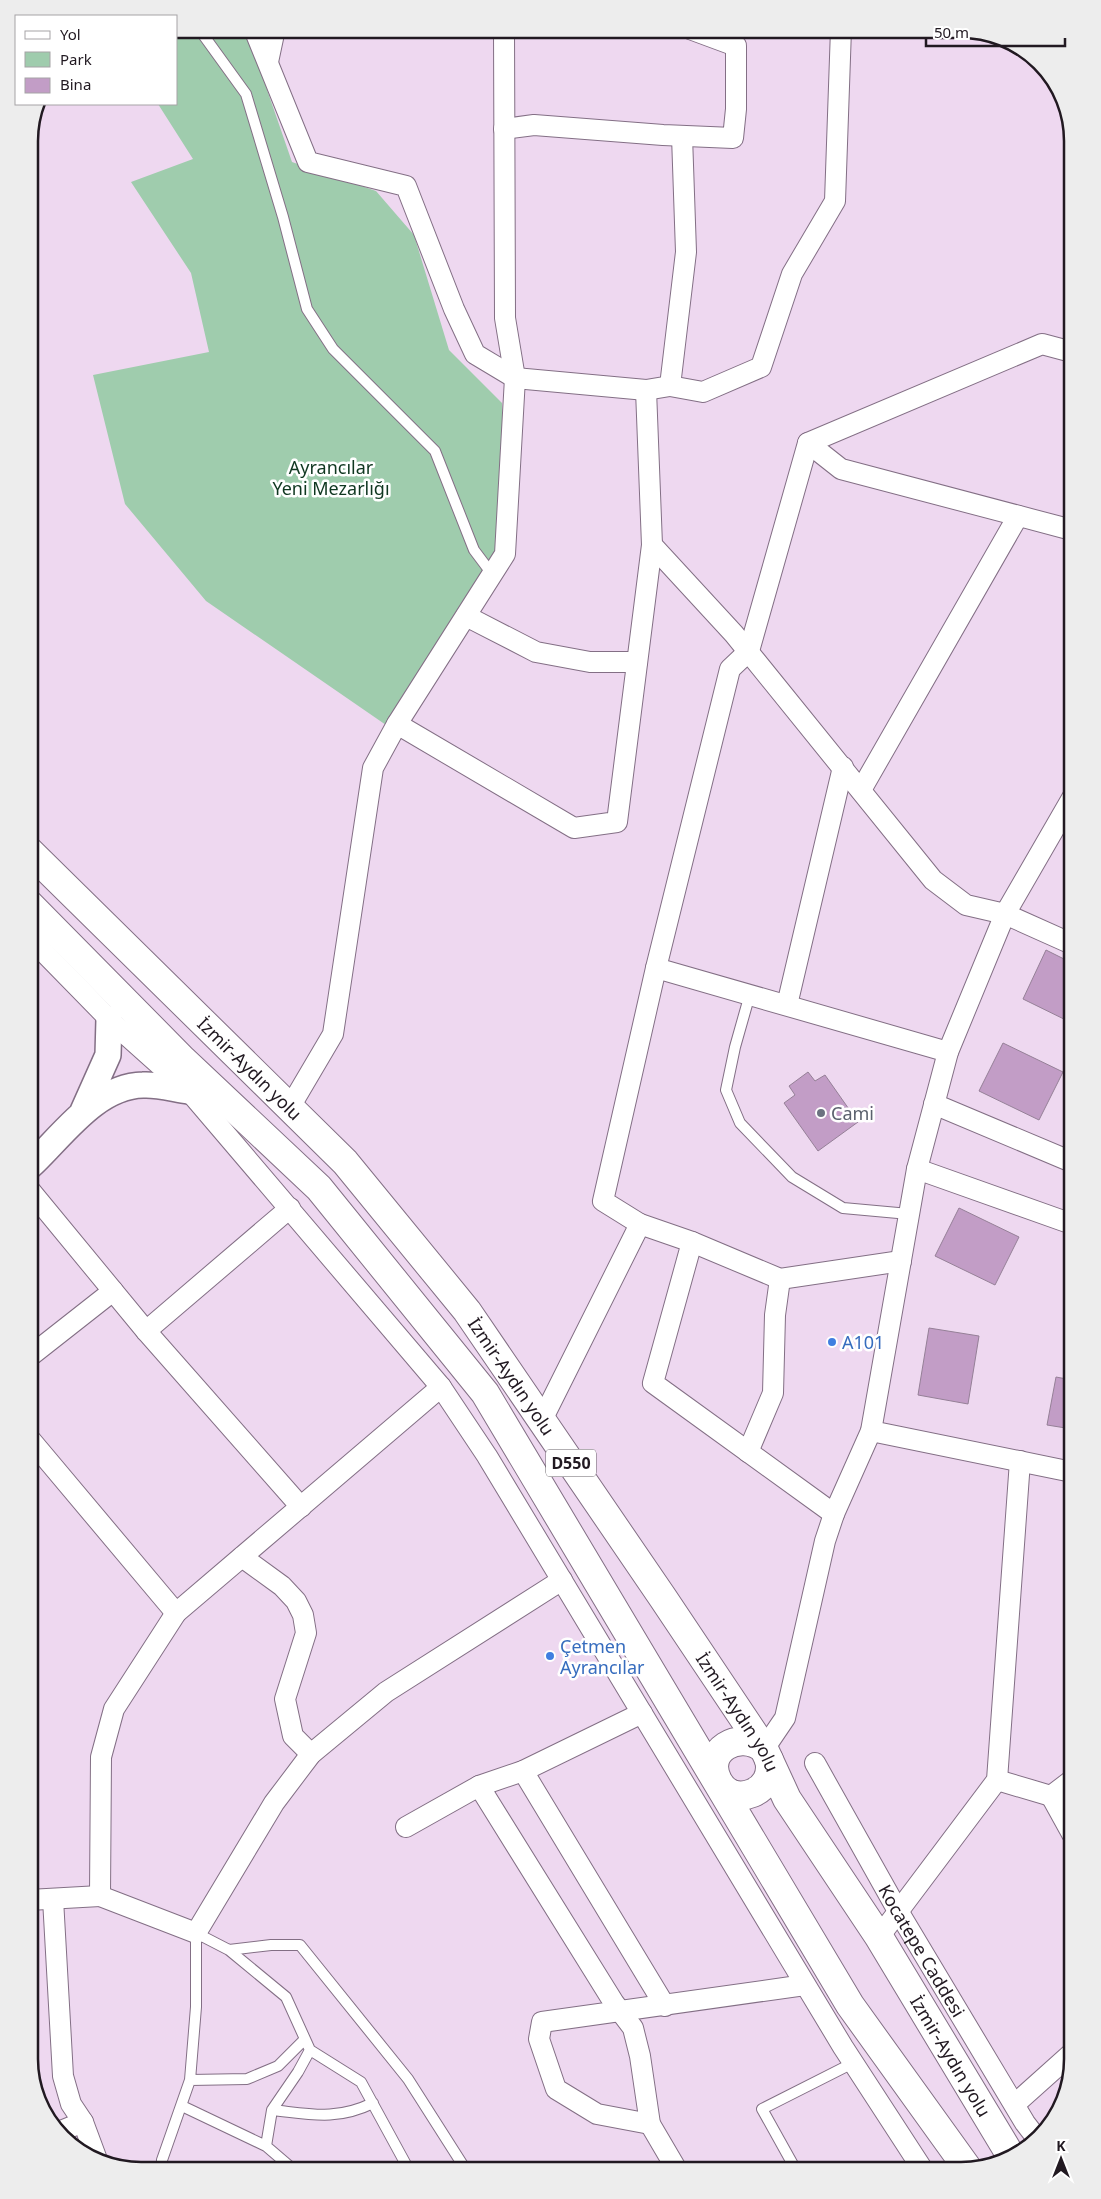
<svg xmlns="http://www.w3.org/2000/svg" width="1101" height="2199" font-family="'Noto Sans',sans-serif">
	<rect width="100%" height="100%" fill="#eed8f0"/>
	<path fill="#9fccad" d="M176,29h86l-8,23 38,110 84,29 38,44 35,115 53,53 3,109 -5,29 -35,69 -79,115 -180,-124 -81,-97 -32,-129 116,-23 -18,-79 -60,-91 62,-23 -35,-55h18z"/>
	<path fill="#c29dc6" stroke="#958097" d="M1046,950l26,13v60l-49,-24z
		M1003,1043l60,29 -24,48 -60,-29z
		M808,1072l7,9 10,-6 33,47 -40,29 -34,-48 11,-8 -6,-9z
		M959,1208l60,29 -24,48 -60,-29z
		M929,1328l50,8 -11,68 -50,-9z
		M1056,1377l16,3v49l-25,-4z"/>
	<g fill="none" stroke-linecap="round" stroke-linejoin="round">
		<g stroke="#836f85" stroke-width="12">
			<path id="service" d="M199,29l47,65 37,123 24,92 26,40 102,102 39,99 18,24
				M750,994l-15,53 -9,43 14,33 52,54 51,31 66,6
				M229,1950l57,47 24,53 51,32 48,88
				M190,2080l57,-1 31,-13 26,-26
				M182,2106l84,40 28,24
				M272,2110c38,4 64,11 101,-7
				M266,2146l6,-36 26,-38 12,-22
				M161,2170l1,-10 28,-80 6,-73v-74l33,17 42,-5h29l108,134 58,91
				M796,2170l-34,-61 91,-46"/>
		</g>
		<g stroke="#836f85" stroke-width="22">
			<g id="minor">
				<path d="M254,29l54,133 98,24 48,123 21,45 40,24 131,12 24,-4 16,-134 -4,-116"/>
				<path d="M268,62l7,-33"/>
				<path d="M504,129l30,-4 129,10 70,3 3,-29v-63l-46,-17"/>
				<path d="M670,386l33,6 58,-25 31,-93 43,-73 6,-172"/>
				<path d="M808,443l33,26 231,61"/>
				<path d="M652,545l82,89 199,246 33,25 39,9 67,30"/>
				<path d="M466,616l70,36 54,10h47"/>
				<path d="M397,724l177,104 43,-6 35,-277 -6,-155"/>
				<path d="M861,790l157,-274"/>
				<path d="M29,937l85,87 75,67 252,296 46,69 356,591 80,123"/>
				<path d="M656,968l74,-299 19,-18 59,-208 234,-99 30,8"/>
				<path d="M787,1005l56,-238"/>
				<path d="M934,1104l138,58"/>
				<path d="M290,1107l43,-73 40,-266 24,-44 108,-170 10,-176 -10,-60 -1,-289"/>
				<path d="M917,1169l155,55"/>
				<path d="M29,1189l117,142 155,176"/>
				<path d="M640,1224l-37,-23 53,-233 292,84"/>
				<path d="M692,1242l88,37 121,-18"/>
				<path d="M146,1331l144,-123"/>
				<path d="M29,1357l84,-66"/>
				<path d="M441,1387l-265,226 -62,96 -13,48 -1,139 96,37 78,-130 37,-49 75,-62 176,-112"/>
				<path d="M542,1420l98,-196 52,18 -39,141 181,131"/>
				<path d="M871,1431l201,41"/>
				<path d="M29,1438l147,175"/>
				<path d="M748,1452l25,-59 2,-78 5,-36"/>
				<path d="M242,1557l40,29 14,15 7,14 3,18 -21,66 8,37 18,18"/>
				<path d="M642,1713l-119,58 -44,15 135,217 19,25 7,28 10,68 27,46"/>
				<path d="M764,1749l21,-31 40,-177 9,-27 37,-83 46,-262 31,-117 57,-138 67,-116"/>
				<path id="s1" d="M815,1763l83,148 127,212 10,13"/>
				<path d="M523,1771l142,235"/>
				<path d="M997,1780l54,16 21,-16"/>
				<path d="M1051,1796l21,38"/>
				<path d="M406,1827l73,-41"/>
				<path d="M53,1899l10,177 8,28 12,18 13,35"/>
				<path d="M29,1900l71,-4"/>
				<path d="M879,1937l118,-157 23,-319"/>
				<path d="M1015,2104l57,-51"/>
				<path d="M650,2124l-53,-10 -41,-25 -17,-50 3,-17 263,-37"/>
				<path d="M61,2131l22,-9"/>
			</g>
		</g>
		<g stroke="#836f85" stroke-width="28">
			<path id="tertiary" d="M83,1111l25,-56 1,-36
				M29,1167c32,-29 66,-81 114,-82 14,-1 31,4 46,6"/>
		</g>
		<g stroke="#836f85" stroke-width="30">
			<g id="trunk">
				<path id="s2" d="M29,851l316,311 122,149 196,287 101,151 23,50 92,138 132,219"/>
				<path d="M29,904l154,156 136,128 166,205 365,612 118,164"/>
				<path d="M764,1749c-25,-20 -62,2 -46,32 16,29 59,10 51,-21"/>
			</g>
		</g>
		<use href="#service" stroke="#fff" stroke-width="10"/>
		<use href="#minor" stroke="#fff" stroke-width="20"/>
		<use href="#tertiary" stroke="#fff" stroke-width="25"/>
		<use href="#trunk" stroke="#fff" stroke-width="28"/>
	</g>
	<circle fill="#6b7280" stroke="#fff" stroke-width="2" cx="821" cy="1113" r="5"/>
	<g fill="#3f7fe0" stroke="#fff" stroke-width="2">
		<circle cx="832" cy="1342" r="5"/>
		<circle cx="550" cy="1656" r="5"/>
	</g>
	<g text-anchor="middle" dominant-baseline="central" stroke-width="5" stroke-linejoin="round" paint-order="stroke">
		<rect fill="#fff" stroke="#645e64" stroke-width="1" x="546" y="1449.5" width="50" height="27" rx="4"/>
		<g font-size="16" font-weight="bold" fill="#211921">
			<text x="571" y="1463">D550</text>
		</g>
		<g font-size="18" fill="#0f3720" stroke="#fff">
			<text x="331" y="467">Ayrancılar<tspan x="331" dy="21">Yeni Mezarlığı</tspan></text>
		</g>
		<g font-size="18" fill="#211921" stroke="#fff">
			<text stroke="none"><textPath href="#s2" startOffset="310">İzmir-Aydın yolu</textPath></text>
			<text stroke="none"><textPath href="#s2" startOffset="715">İzmir-Aydın yolu</textPath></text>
			<text stroke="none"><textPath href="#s2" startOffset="1120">İzmir-Aydın yolu</textPath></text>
			<text stroke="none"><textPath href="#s1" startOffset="216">Kocatepe Caddesi</textPath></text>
			<text stroke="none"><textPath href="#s2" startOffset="1525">İzmir-Aydın yolu</textPath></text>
		</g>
		<g font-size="18" fill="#5b616d" stroke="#fff" text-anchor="start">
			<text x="831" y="1113">Cami</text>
		</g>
		<g font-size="18" fill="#366cbe" stroke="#fff" text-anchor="start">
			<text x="842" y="1342">A101</text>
			<text x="560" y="1646">Çetmen<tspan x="560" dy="21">Ayrancılar</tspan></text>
		</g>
	</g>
	<path d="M0 0H1101V2199H0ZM141 38H961A103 103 0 0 1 1064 141V2059A103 103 0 0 1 961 2162H141A103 103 0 0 1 38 2059V141A103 103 0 0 1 141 38Z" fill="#ededed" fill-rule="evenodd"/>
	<path fill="none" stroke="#211921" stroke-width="2.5" d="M141 38H961A103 103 0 0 1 1064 141V2059A103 103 0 0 1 961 2162H141A103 103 0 0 1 38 2059V141A103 103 0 0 1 141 38Z"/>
	<rect x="15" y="15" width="162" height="90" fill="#ffffff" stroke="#a6a3a6"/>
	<rect x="25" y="31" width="25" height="8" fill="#ffffff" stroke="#a6a3a6"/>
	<text x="60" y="40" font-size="15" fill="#211921">Yol</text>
	<rect x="25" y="52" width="25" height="15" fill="#9fccad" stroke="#a6a3a6"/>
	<text x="60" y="65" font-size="15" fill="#211921">Park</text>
	<rect x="25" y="78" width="25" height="15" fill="#c29dc6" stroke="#a6a3a6"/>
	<text x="60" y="90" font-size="15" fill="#211921">Bina</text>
	<g transform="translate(1061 2159)" stroke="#ffffff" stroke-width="4" paint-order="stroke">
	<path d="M0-4L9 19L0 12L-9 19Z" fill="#211921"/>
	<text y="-8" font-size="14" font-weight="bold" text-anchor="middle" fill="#211921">K</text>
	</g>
	<path d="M926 38v8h139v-8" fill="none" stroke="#211921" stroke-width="2.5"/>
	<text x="934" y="38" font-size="15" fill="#211921" stroke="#ffffff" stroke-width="4" paint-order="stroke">50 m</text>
</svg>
